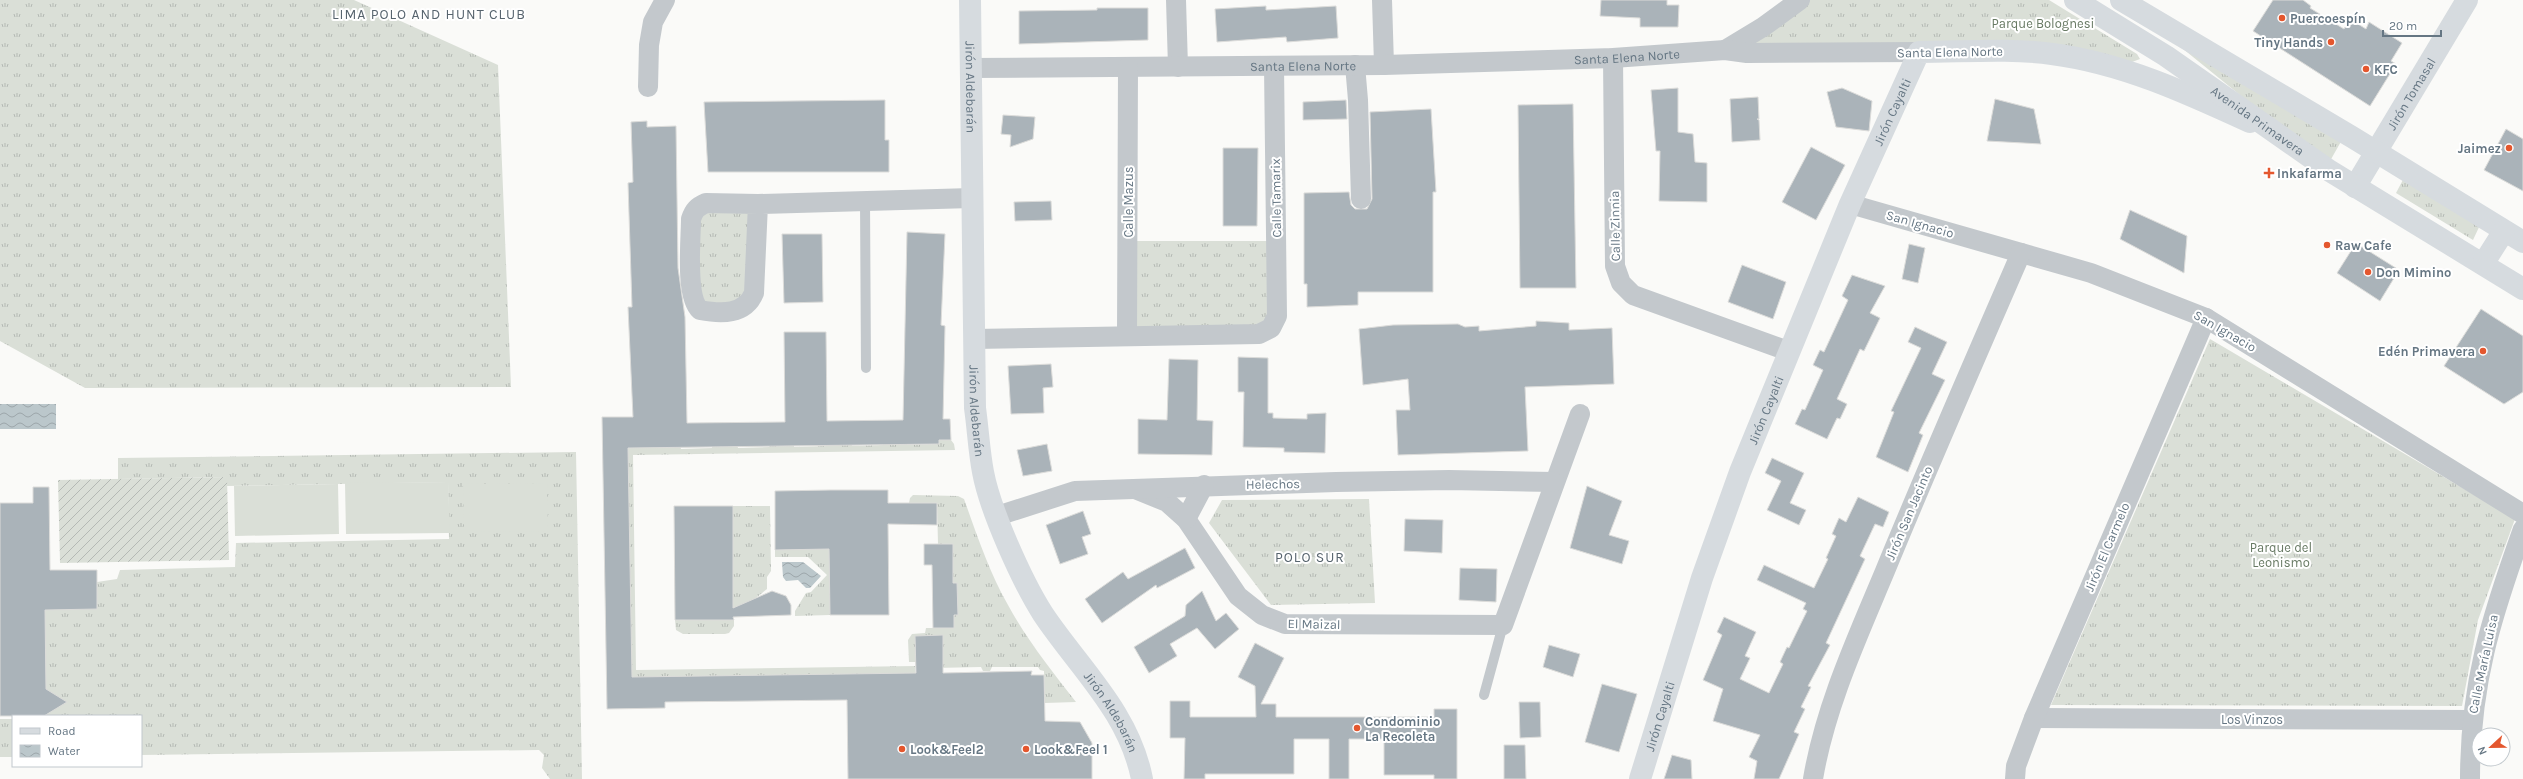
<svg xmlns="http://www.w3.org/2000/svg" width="2523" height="779" font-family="Karla,sans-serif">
	<defs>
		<pattern id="grass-tufts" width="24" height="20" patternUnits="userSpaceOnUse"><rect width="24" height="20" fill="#dadfd7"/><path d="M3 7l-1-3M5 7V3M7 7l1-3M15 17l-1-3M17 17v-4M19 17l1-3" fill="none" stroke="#b4b9b4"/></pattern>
		<pattern id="garden-furrows" width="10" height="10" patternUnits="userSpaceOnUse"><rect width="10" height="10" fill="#dadfd7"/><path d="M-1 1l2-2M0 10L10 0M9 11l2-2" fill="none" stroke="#b4b9b4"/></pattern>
		<pattern id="water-waves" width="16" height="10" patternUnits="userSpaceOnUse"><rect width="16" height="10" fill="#bbc7cb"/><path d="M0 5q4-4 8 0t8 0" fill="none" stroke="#9ca6aa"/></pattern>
	</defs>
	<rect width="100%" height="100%" fill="#fafaf8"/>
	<path fill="url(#grass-tufts)" d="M0,0h354l144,65 13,322 -426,1 -85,-47z
		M1809,0h240l88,54 3,5 -8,3 -383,-17z
		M2156,27l187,111 -13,23 -53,-36z
		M2405,176l75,49 -7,15 -77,-47z
		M758,210l-7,92 -50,8 -8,-94 6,-5z
		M1128,241h148l-5,87 -144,8z
		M2210,339l305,180 -37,101 -16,86 -411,-1z
		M939,440h12l3,4 1,6 -322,5 3,215 279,-4 1,11 -288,8 -4,-244 56,4 1,4 31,-1v-4h25l1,4 31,-1v-4h25v4l32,-1v-4h25l1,4 31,-1 1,-4h22l1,4 31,-1z
		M576,452l6,327h-32l-8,-11 2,-13 -5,-5 -398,5v-39h-95l-1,-107h52v-27l20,-3 3,-9 115,-3 1,-24 213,-4 -1,-57 -221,4v-9l-109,2v-21z
		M913,495l45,1 6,3c13,36 25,73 44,106 19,35 44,66 68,97l-31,1 -1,-32 -4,-1 -2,-3h-46l-2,4h-7l-2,-4 -46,1 -12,-11h20v-21h-28l1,26h-7l-1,-22 4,-6 13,-1 1,-5h28v-13h4l-1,-32h-4v-39h-15l-1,-41h-28l1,-5z
		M1369,499l6,104 -104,2 -62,-82 13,-23z
		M733,506h37l1,65 -4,6v12l-34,27z
		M829,549l1,66 -35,1v-5l11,-18 5,-1 16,-17 -19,-18h-33v-7z
		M675,620h59v6l-5,7 -4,1h-42l-7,-4z
		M0,719h13v38h-13z"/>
	<path fill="url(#garden-furrows)" d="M227,477l2,83 -169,3 -2,-83z"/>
	<path fill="#dadfd7" d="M448,482l2,51 -104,1 -1,-51z
		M547,483l1,48 -84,1 -1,-48z
		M338,484l1,50 -104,2 -1,-50z"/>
	<path fill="url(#water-waves)" d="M0,404h56v25h-56z
		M782,562h21l18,14 -11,12h-4l-8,-8 -12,1 -3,-4z"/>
	<path fill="#aab3b9" stroke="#dcdcda" d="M1601,0h66v5h12l-1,22h-38v-9l-40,-2z
		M2273,0h30l8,6 -1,2 34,21 6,-10 16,10 3,-7 33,21 -11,18 5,3 -26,42 -117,-75z
		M1266,6v4l70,-4 2,32 -51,4 -1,-5 -69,5 -2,-33z
		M1097,8h51v32l-129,4v-33l78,-1z
		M1678,88v44l15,2 2,28 12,1v39l-48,-1 1,-50h-4l-5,-61z
		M1842,88l30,13 -3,30 -33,-4 -9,-35z
		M1758,97l1,22h-2l2,1 1,20 -28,2 -2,-43z
		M1995,99l39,10 7,35 -54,-3z
		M885,100v40h4v32h-181l-4,-70z
		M1346,100l1,19 -44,1v-18z
		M1573,104l3,184h-56l-2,-183z
		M1431,109l5,83h-3v100h-75v13l-51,2v-23h-3v-91l45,-1 2,13 4,4h12l5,-10 -2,-87z
		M1003,115l32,2 -2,22 -23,8 1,-12 -10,-1z
		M647,121v6l29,-1 2,142 7,49 2,106 98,-1 -1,-90h42l1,89 76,-1 4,-188 38,2 -4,91 4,1 -2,93h7l1,21h-12v4l-311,4 4,229 284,-4 -1,-37 28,-1v38l89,-2 -1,4h13l1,46 35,1 12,21v36h-244l-1,-79 -182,2v6l-58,1 -5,-292h31l-5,-110h4l-4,-124 5,-1 -2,-60z
		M2506,129l17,10v52l-39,-21z
		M1811,147l34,18 -29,55 -34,-18z
		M1223,148h35l-1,78h-34z
		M1051,201l1,19 -37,1 -1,-19z
		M2130,210l57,26 -3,37 -64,-34z
		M782,234h40l1,68 -39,1z
		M2356,243l43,27 -19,31 -43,-28z
		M1909,244l16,4 -7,35 -16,-4z
		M1742,265l44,17 -13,37 -45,-17z
		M1852,275l33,11 -15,27 10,5 -16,33 -4,-2 -23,50 10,5 -7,15 -3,-1 -10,21 -32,-15 7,-15 3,1 18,-40 -10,-5 7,-15 4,2 24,-52 -6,-4z
		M2481,309l42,27v56l-19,12 -60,-38z
		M1536,321l33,2v7l43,-2 2,56 -89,3 3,64 -130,4 -2,-45h14l-2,-31 -45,6 -4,-56 34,-4 65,-1 7,3 14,-1v5l57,-5z
		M1915,327l32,15 -15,32 13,6 -26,53 4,2 -15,37 -32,-15 18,-45 -3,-1 30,-63 -13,-6z
		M1238,357l30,1v55h5v5l34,1v-5l19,-1 -1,40 -41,-1v-4l-41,-1 1,-55h-6z
		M1169,359l29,1 -1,60 16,1 -1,34 -74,-1v-35l29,1z
		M1051,364l2,23 -10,1 1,25 -33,1 -3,-48z
		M1047,444l5,27 -29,5 -6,-26z
		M1772,458l32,15 -14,30 16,7 -7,15 -32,-15 14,-29 -16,-8z
		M1587,486l35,15 -13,34 20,6 -7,23 -52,-16z
		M33,487h16l1,83h47v39l-52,1 1,79 21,13 -23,14h-44v-213h33z
		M831,490h57v13h49v22l-49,-1 1,91h-59l-1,-66 -54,1v-59z
		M1858,497l31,15 -6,15 -8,-3 -15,32 5,3 -39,84 4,2 -22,41 3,1 -10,20 4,2 -11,23 5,2 -20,45h-25l3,-18 -8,-4 11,-22 -47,-14 10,-32 -20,-9 19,-45 -5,-3 7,-15 32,15 -11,24 5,2 -10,21 29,14 14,-29 -3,-2 7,-15 2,1 18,-37 -4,-2 3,-6 -49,-23 7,-15 50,23 14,-29 -2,-1 10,-22 -4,-2 7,-16 7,4z
		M674,506h59v102l39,-17 14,5 5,9v10l-58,2 1,3h-59z
		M1083,511l8,23 -9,3 6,17 -28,10 -14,-39z
		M1405,519l38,1 -1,33 -38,-2z
		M924,544h29v39h4l1,32h-4v13h-21l-1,-63h-8z
		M1185,548l10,20 -38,20 -1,-3 -54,38 -17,-24 38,-27 5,7z
		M1460,568l37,1 -1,33 -37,-2z
		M1202,591l14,30 10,-8 13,16 -24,20 -18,-21 -27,16 7,12 -28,17 -15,-26 51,-31 1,-11z
		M1255,643l29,15 -23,46h15v13h158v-8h23v70h-23v-4h-50v-36h-35v40h-20v-40h-35v35h-89v5h-21l1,-41h-15v-37h20v16h66l-1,-31 -17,-9z
		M1549,645l31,9 -7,23 -30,-10z
		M1602,684l35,10 -18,58 -34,-10z
		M1519,702h21l1,35 -21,1z
		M1504,745h21l1,34h-22z
		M1672,755l19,5 1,19h-28z"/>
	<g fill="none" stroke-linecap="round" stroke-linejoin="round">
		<path stroke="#c3c8cc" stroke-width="10" d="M865,201l1,167
			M1484,695l19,-70"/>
		<g stroke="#c3c8cc" stroke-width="20">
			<path d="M1176,0l2,67"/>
			<path d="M1382,0l2,65"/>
			<path d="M1725,50l38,-23 37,-27"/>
			<path d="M1613,58l2,208 6,17 12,12 155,56"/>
			<path d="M1355,65l3,35 3,99"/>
			<path id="s1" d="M970,68l414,-3 229,-7 112,-8 22,3 172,-1"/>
			<path d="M648,87l1,-42 4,-23 12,-22"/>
			<path d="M758,204l-4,89c-9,22 -33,21 -54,17 -15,-13 -9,-71 -9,-91 3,-9 6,-12 15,-16l52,1 214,-6"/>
			<path d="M1850,204l241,69 115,45 317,196"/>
			<path d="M1127,336l1,-269"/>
			<path d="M974,339l285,-5 12,-6 6,-12 -3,-250"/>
			<path d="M1135,489l32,13 19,17 52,77 24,19 23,9 218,1 77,-211"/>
			<path d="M997,516l78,-25 261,-9 113,-2 105,2"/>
			<path d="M1186,519l18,-34"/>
			<path d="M2034,718l437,2"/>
			<path d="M1813,779c12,-72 44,-141 72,-208 44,-107 90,-212 136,-318"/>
			<path d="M2015,779l1,-13 18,-48 172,-400"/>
			<path d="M2470,779c0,-95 21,-161 53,-250"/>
		</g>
		<g stroke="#d6dbdf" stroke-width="22">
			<path id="s2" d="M970,0l5,408c3,21 4,43 8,64 7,38 39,109 60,142 36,54 86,98 99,165"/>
			<path id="s3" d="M2355,187l112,-187"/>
			<path id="s4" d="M1640,779l62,-201 38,-106 110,-268 69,-152c44,0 90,-4 133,2 70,9 135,39 198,68"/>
		</g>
		<g stroke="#d6dbdf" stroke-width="22">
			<path id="s5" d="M2075,0l91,56 164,115 193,118"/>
			<path d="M2121,0l231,137 171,105"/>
			<path d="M2483,264l21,-33"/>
		</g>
	</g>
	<g fill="#e4572e" stroke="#fff" stroke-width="1.5">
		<circle cx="2282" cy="18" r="4"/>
		<circle cx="2331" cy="42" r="4"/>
		<circle cx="2366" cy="69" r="4"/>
		<circle cx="2509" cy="148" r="4"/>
		<path d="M2267 167h4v4h4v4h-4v4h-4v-4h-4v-4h4z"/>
		<circle cx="2327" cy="245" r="4"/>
		<circle cx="2368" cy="272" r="4"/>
		<circle cx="2483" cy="351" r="4"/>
		<circle cx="1357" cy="728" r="4"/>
		<circle cx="902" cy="749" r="4"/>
		<circle cx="1026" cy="749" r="4"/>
	</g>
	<g text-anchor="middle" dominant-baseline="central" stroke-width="4" stroke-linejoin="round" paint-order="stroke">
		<g font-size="13" font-weight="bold" fill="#657683" stroke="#fff" text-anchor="start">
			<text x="2290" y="18">Puercoespín</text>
			<text x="2323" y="42" text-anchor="end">Tiny Hands</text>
			<text x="2374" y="69">KFC</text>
			<text x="2501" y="148" text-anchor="end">Jaimez</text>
			<text x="2277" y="173">Inkafarma</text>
			<text x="2335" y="245">Raw Cafe</text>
			<text x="2376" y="272">Don Mimino</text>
			<text x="2475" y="351" text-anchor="end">Edén Primavera</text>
			<text x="1365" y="721">Condominio<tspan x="1365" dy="15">La Recoleta</tspan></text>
			<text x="910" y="749">Look&amp;Feel2</text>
			<text x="1034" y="749">Look&amp;Feel 1</text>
		</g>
		<g font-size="13" fill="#687a64" stroke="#fff">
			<text x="2043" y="23">Parque Bolognesi</text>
			<text x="2281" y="547">Parque del<tspan x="2281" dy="15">Leonismo</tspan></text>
		</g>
		<g font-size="13" fill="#657683" stroke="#fff">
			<text transform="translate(1950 52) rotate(-1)">Santa Elena Norte</text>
			<text stroke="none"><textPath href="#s1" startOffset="657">Santa Elena Norte</textPath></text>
			<text stroke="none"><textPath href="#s1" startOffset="333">Santa Elena Norte</textPath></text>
			<text stroke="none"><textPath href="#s2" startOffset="87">Jirón Aldebarán</textPath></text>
			<text stroke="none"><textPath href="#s3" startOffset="109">Jirón Tomasal</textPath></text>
			<text stroke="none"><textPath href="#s4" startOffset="714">Jirón Cayalti</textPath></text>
			<text stroke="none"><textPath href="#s5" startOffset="219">Avenida Primavera</textPath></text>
			<text transform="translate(1276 198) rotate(-91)">Calle Tamarix</text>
			<text transform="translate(1128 202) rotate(-90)">Calle Mazus</text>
			<text transform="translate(1920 224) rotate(16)">San Ignacio</text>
			<text transform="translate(1615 226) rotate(-91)">Calle Zinnia</text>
			<text transform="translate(2225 331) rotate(30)">San Ignacio</text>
			<text stroke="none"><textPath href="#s2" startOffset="411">Jirón Aldebarán</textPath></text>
			<text stroke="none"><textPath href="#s4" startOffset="390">Jirón Cayalti</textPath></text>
			<text transform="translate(1273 484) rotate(-1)">Helechos</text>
			<text transform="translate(1909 513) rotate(-67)">Jirón San Jacinto</text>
			<text transform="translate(2107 547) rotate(-67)">Jirón El Carmelo</text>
			<text transform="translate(1314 624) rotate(1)">El Maizal</text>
			<text transform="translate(2483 664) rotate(-78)">Calle María Luisa</text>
			<text stroke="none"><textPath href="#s2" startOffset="747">Jirón Aldebarán</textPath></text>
			<text stroke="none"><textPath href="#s4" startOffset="66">Jirón Cayalti</textPath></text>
			<text x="2252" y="719">Los Vinzos</text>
		</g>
		<g font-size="14" letter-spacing="1" fill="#57646e" stroke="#fff">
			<text x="429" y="14">LIMA POLO AND HUNT CLUB</text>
			<text x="1310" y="557">POLO SUR</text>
		</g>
	</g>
	<rect x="12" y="715" width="130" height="52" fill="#ffffff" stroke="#c1c8cd"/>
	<rect x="20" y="728" width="20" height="6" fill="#d6dbdf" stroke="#c1c8cd"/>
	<text x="48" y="735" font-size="12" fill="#657683">Road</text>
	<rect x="20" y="745" width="20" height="12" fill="url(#water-waves)" stroke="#c1c8cd"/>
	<text x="48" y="755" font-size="12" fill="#657683">Water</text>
	<g transform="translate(2491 747) rotate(248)"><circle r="19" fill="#ffffff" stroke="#c1c8cd"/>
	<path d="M0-3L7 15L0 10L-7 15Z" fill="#e4572e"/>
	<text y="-6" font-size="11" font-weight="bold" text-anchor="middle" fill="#657683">N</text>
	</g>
	<path d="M2383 30v6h58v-6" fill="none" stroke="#657683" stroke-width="2"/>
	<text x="2389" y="30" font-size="12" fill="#657683" stroke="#ffffff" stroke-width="3" paint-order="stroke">20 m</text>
</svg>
